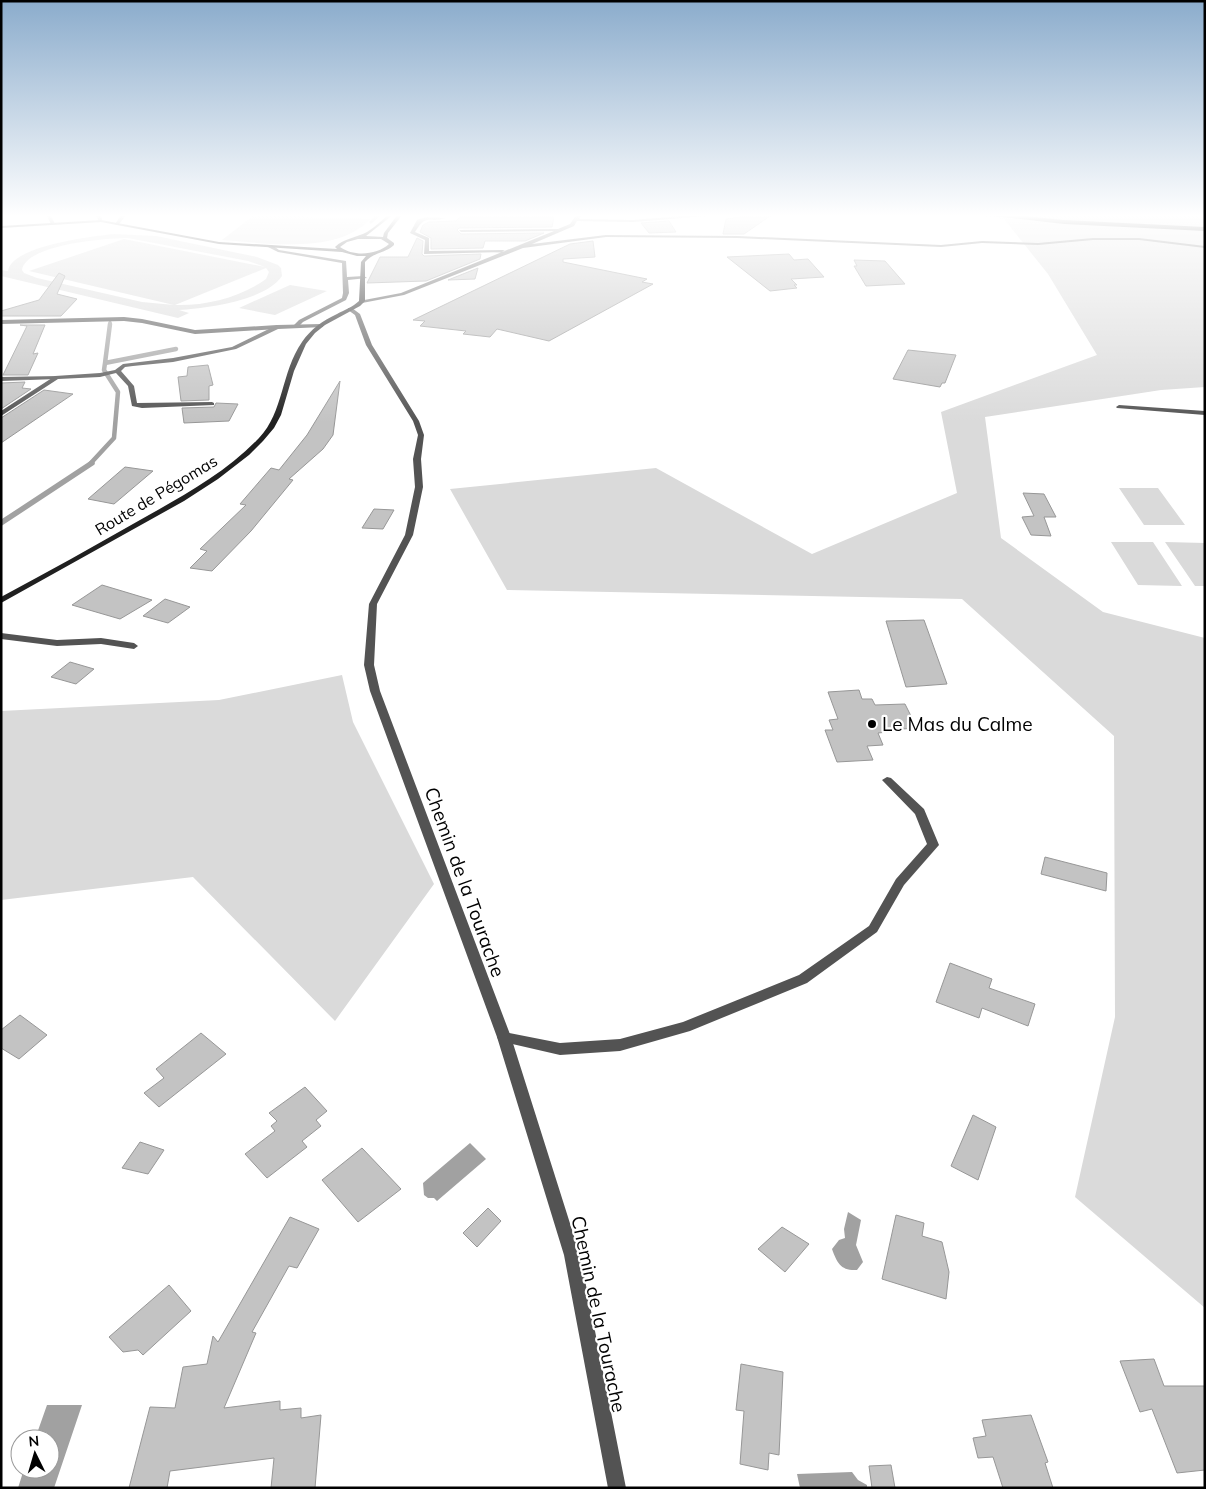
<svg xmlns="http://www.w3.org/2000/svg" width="1206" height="1489" font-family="Mulish,sans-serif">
	<rect width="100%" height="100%" fill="#fff"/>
	<path fill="#dadada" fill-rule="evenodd" d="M1000,214h205v173l-44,3 -176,27 16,121 102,74 102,26v670l-130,-111 40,-180 -1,-281 -152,-137 -455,-9 -57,-101 206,-21 156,86 145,-61 -16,-81 156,-57 -49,-81z
		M254,215l116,4c-32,36 -104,24 -148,21z
		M114,234l42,2 101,21 21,8 3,3 1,8c-17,25 -75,32 -103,34l10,3 -11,5 -177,-42v-6l7,1c3,-25 85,-35 106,-37zM128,238l120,23 17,6 -141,-28 -95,32 145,34 -32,-3 -105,-24 -13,-5 -2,-3c4,-26 85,-32 106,-32zM266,268l3,4 -3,7c-25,18 -60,27 -91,26z
		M290,285l37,6 -52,24 -36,-7z
		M1119,488h39l27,37h-41z
		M1111,542h42l29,44 -44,-1z
		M1165,542l40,1v43h-10z
		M342,675l11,47 81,162 -99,137 -142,-144 -192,23v-189l218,-11z"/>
	<path fill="#a1a1a1" d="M470,1143l16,16 -49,42 -3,-3h-6l-4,-3 -1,-12z
		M848,1212l13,8 -5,25 7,17 -6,8c-16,1 -20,-7 -25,-21l7,-9 6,-2 -1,-9z
		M47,1405h35l-28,83h-36l6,-19h26v-30h-15z
		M852,1472l6,8 9,5v3h-67l-3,-14z"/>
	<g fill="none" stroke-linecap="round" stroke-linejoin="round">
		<path stroke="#a1a1a1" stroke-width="3" d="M371,222l9,-8
			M110,325v-3"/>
		<path stroke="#a1a1a1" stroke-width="4.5" d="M105,363l5,-39
			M90,464l24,-26 4,-46 -14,-22 1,-7 71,-14"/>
		<path stroke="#a1a1a1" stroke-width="5.5" d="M1,523l91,-60"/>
	</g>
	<path fill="#c3c3c3" stroke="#979797" d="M762,214h11l-29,20h-21l3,-15z
		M461,216l41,-1 52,1 -2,11 -93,1 -2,2 4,4 83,-1 -19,8h-40l-2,7 -52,1v-11l-11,-6 3,-7 6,-3 27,-1z
		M669,221l7,11 -27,1 -8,-10z
		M417,238l6,3 -1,13 2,2 57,-2 -1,5 -54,22 -59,2 13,-26h28z
		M593,241l2,16 -32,2v3l84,17 -5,3 11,2 -104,57 -52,-12 -7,8 -27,-3 3,-3 -46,-5 5,-5 -12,-1 157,-76z
		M789,254l5,6 14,-1 16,18 -33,2 6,6h-3l3,3 -27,3 -43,-34z
		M854,260l31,1 20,23 -39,2 -12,-20h3z
		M478,268l-3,11 -27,1z
		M59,273l6,3 -8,18 20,5 -16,17h-60v-5l38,-11z
		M20,325h25l-12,29 5,-1 -10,22h-25l24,-49z
		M908,350l48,5 -11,28h-3l-2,4 -47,-8z
		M208,365l5,20 -4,1v14l-28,1 -3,-24 9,-1 1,-9z
		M340,381l-7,54 -10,14 -34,30 4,1 -42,51 -39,40 -22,-3 17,-17 -7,-2 46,-44 -6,-1 31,-36 8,2 28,-35z
		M25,382l-3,6 9,1 -30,20v-26z
		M44,390l29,4 -72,49v-25z
		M216,403l22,1 -9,17 -45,2 -2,-15 32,-1z
		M125,467l28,4 -39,33 -26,-5z
		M1023,493l21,1 12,23h-12l7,19 -20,-1 -9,-18 12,-1z
		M374,509l20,1 -11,19 -21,-1z
		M102,585l50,15 -32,19 -48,-14z
		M165,599l25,8 -22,16 -25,-7z
		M924,620l23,64 -41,3 -20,-66z
		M70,662l24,7 -18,15 -25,-7z
		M859,690l3,9h10l3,6 30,-1 12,24 -30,2 1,2 -10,1 5,12 -16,1 6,14 -36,2 -12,-32h8l-4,-10 9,-1 -10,-27z
		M1045,857l62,16 -1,18 -65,-17z
		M950,963l42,16 -3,9 46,16 -7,22 -46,-18 -3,10 -43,-16z
		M20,1015l27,20 -28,24 -18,-11v-18z
		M201,1033l25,21 -67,53 -15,-14 20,-15 -8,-9z
		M305,1087l22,24 -11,9 5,6 -19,15 5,6 -40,31 -22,-24 30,-23 -4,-5 6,-5 -8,-8z
		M973,1115l23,12 -18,53 -27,-14z
		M140,1142l24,8 -16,24 -26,-6z
		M362,1148l39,41 -43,33 -36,-42z
		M488,1208l13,13 -24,26 -14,-14z
		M896,1215l28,8 -2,13 20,6 7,30 -3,27 -64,-20z
		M290,1217l29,12 -22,39 -8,-2 -37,66 4,1 -32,75 56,-7v9l21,-2v10l20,-3 -6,73h-44l3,-30 -104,13 -3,17h-38l21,-81 25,1 8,-41 24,-3 6,-28 5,6z
		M782,1227l27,17 -24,28 -27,-23z
		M169,1285l22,26 -48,44 -5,-5 -15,2 -14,-15z
		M1154,1359l10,27h41v84l-28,3 -25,-64 -12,3 -20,-51z
		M741,1364l42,8 -4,83 -10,-2 -1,17 -28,-6 4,-53 -8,-1z
		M1031,1415l17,47 -3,1 8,25h-50l-10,-31 -15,1 -5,-20 13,-2 -4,-16z
		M891,1465l4,23h-23l-3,-22z"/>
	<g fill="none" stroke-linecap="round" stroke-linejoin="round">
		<g stroke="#dbdbdb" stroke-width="3">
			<path id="highway" d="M975,214h29l60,6 141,7v4l-141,-7z"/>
		</g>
		<path fill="#535353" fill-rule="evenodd" d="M268,245h4l7,5 67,11 1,16 17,-1 3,2 -19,2 1,13 -3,7 -43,22 -6,6h-4v-2l6,-6 43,-22 1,-5 -1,-30 -64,-11 -10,-5z
			M124,317l18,2 53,11 82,-5 3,2 -3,2 -82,5 -53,-11 -18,-2 -123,3v-4z
			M59,376l1,1 -3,2 -56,2v-4z
			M1,633l56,7 44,-2 33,5 4,3 -4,3 -33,-5 -44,2 -56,-7z
			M887,777l4,1 33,31 15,36 -35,40 -27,47 -70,51 -117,48 -70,20 -60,4 -61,-14 -2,-4 2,-4 5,-1 56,11 60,-4 63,-17 116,-47 70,-49 27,-47 31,-35 -12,-30 -33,-34z"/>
		<path fill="#535353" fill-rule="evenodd" d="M46,214h4l5,10h-4z
			M96,214h4l3,8h-4z
			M122,214h5l-8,10h-4z
			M577,214h5l-3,5 54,1 71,-6h26l-97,8 -56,-1 -3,5 -42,18 74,-9 132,1 203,9 41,-4 56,2 55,-5h46l66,8v2l-66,-8h-46l-55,5 -56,-2 -41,4 -203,-9 -132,-1 -83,11 -119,47 -42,8 -3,-2 42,-8 153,-62 -93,1 -2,-2 99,-1 12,-5z
			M426,217l19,1c-16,6 -18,-6 -30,14l14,6v13l74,-1 2,1 -2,1 -79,2 1,-14 -15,-7 7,-13z
			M348,308h4l8,6 12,31 47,76 5,14 -3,24 2,28 -10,48 -36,69 -3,61 6,26 131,346 69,218 46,233h-18l-44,-233 -67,-218 -127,-346 -6,-26 5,-61 36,-69 10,-48 -2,-28 5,-24 -5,-14 -47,-76 -11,-30 -7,-5z
			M321,324l2,1v2l-45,2 -42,20 -63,13 -40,4 -8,1 -4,4 13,15 3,17 75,-1 2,1v2l-72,3 -10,-2 -4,-20 -12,-13 -16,4 -42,2 -57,37v-5l54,-35 45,-3 15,-3 8,-6 50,-6 59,-11 45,-22z
			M1119,405l86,6v4l-88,-7 -1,-1z"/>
		<path fill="#202020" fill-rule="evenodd" d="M389,214h5l-28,22 17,1 1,-4 14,-19h5l-15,19 -1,5 7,5v2c-10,9 -20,7 -29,17v39l-5,5 -35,19 -10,8 -9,11 -12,27 -13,44 -7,13 -11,13 -14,14 -31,24 -34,22 -183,102v-6c47,-25 93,-51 139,-77 41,-23 86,-47 119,-82 25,-26 22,-66 43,-96 9,-13 20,-21 35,-28 7,-4 16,-7 22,-13l2,-39 5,-6h-9l-15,-4 -123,-8 -118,-22 -100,6v-2l100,-6 118,22 118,7 -2,-2c9,-9 21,-9 32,-15 8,-5 15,-12 22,-18zM358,239h23l8,5c-12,11 -35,13 -49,3l7,-5z"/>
		<use href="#highway" fill="#000" fill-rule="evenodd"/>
	</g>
	<linearGradient id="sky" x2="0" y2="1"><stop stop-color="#8baccc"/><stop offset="0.51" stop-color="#fff"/><stop offset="1" stop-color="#fff" stop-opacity="0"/></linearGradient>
	<rect width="1206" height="423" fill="url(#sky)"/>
	<circle fill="#000" stroke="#fff" stroke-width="2" cx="872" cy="724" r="5"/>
	<g text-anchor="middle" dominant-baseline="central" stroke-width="4.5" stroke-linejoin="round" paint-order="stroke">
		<g font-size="16" fill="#000" stroke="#fff">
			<text transform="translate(156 495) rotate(-31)">Route de Pégomas</text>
		</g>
		<g font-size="19" fill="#000" stroke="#fff" text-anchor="start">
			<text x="882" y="724">Le Mas du Calme</text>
		</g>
		<g font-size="19" fill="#000" stroke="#fff">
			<text transform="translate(465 882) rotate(70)">Chemin de la Tourache</text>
			<text transform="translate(599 1314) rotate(78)">Chemin de la Tourache</text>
		</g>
	</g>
	<rect width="1206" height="1489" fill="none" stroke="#000000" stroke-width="5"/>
	<g transform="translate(35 1454) rotate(355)"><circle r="24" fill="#ffffff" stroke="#999999"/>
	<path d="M0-4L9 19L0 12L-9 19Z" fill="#000000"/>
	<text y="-8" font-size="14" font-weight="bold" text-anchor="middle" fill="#000000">N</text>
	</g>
</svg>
